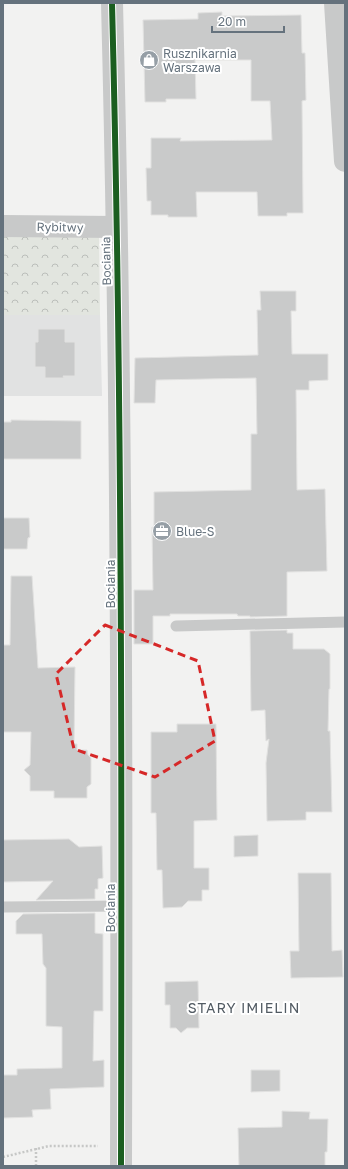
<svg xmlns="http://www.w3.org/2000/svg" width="348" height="1169" font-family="'Golos Text',sans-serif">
	<defs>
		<pattern id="forest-crowns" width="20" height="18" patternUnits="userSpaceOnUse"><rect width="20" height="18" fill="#e2e5df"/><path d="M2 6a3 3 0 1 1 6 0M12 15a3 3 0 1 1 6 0" fill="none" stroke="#bbbeba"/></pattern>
	</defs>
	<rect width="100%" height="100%" fill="#f2f2f1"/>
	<path fill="#e1e2e2" d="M3,315h97l2,81h-99z"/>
	<path fill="url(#forest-crowns)" d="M3,236l96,1 1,78h-97z"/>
	<path fill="#c9caca" stroke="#e1e1e0" d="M222,12v4l79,-1 1,38h3l1,47 -4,1 1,112h-16v3h-29l-1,-24h-61l1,25h-29v-2h-17v-14h-4l-1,-33h5v-30h30l-1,3 92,-1 -2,-39h-19v-41h-56l1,39h-30v3h-21l-2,-82 55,-1v-6z
		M260,291h36v20h-5l1,43h36v26l-19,1v9h-13l1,100 28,-1 2,82 -40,1v44l-37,1v-1h-12l-1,-2h-67v2h-17v28h-19v-54h19l-1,-63 2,1v-36l97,-2v-56h6l-1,-56 -100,2 -1,23h-21l1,-45 123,-3 -1,-45h4z
		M38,329h27v13h10v34h-12l1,2h-19v-11h-10v-25h3z
		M11,420l70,1v38h-78v-37h8z
		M3,518h26l1,19 -2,1 -1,11h-24z
		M11,576h21l6,92 37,-1 -1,77h3v6h10l1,5 3,3v26l-4,3v11h-33v-7h-24v-15l-6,-6 6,-5 1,-33h-28v-87h7z
		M287,630v3h6v16h31l6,5v35h-1l-1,42h2l2,81h-26v8l-39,1 -1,-58 3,-24 -3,2 -1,-31 -14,1 -1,-80z
		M177,724h39l1,96 -23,1v47h15v22h-7v11h-14l-6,6 -19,1 -1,-38h-5l-1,-57h-5v-81h26z
		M258,835v21l-24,1v-21z
		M69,839l10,8 23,-1 1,32 -5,1v10h-3v10l-59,1 17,-19 -50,1v-42z
		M298,873h33l1,78 10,-1 1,27 -52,1 -1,-27h9z
		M95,913v20l8,1v77h-9l-1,50 11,-1v27l-54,2 1,20 -19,1 1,7 -30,1v-43h14v-6l45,-1v-41l-16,-1v-58l-3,-4 -1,-30h-26v-13l7,-7z
		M198,981l1,47h-12l-6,5 -5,-5h-6v-23h-5v-23z
		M251,1070h29v21l-29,1z
		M282,1111l28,1 -1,7h19l-1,33h-2v14h-86l-1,-38 44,-1z"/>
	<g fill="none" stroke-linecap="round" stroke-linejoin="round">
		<path stroke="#c6c7c6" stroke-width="2.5" stroke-dasharray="2 2" stroke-linecap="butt" d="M36,1148v18
			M3,1157l46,-11h49"/>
		<path stroke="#c8c9c9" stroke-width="11" d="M176,626l169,-4
			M3,907l119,-1"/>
		<path stroke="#c8c9c9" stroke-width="22" d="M112,3c10,388 10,775 9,1163
			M335,3l10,158
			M3,226l113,1"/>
		<g stroke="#fff" stroke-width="8">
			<path id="cycleway" d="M112,3c10,388 10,775 9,1163"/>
		</g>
		<use href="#cycleway" stroke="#1b5e20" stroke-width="6"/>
	</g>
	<path fill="none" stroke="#d62828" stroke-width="3" stroke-dasharray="8 5" stroke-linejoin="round" d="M105,625l93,36 17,80 -60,36 -81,-28 -18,-75z"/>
	<defs>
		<g id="shop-disc" transform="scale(1)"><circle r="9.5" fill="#969fa6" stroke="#fff"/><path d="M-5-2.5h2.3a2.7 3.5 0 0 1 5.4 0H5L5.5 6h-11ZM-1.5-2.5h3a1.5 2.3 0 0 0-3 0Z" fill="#fff"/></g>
		<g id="office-disc" transform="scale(1)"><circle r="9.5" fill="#969fa6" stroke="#fff"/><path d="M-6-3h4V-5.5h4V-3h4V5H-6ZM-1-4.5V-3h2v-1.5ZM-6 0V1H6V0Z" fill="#fff"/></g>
	</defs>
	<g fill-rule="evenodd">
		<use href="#shop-disc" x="149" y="60"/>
		<use href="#office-disc" x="162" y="531"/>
	</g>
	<g text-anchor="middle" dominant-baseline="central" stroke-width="4" stroke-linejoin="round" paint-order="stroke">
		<g font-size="12" fill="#65727d" stroke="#fff" text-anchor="start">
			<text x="163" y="53">Rusznikarnia<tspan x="163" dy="14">Warszawa</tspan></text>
			<text x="176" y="531">Blue-S</text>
		</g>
		<g font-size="12" fill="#65727d" stroke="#fff">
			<text transform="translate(60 227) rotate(1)">Rybitwy</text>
			<text transform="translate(106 261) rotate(-91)">Bociania</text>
			<text transform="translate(110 584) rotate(-90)">Bociania</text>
			<text transform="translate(110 908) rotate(-90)">Bociania</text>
		</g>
		<g font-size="14" letter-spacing="1" fill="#525b63" stroke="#fff">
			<text x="244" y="1007">STARY IMIELIN</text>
		</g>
	</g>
	<rect width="348" height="1169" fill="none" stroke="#65727d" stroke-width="8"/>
	<path d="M212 26v6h72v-6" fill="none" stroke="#65727d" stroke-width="2"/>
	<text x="218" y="26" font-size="12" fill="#65727d" stroke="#ffffff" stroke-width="3" paint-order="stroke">20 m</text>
</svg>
